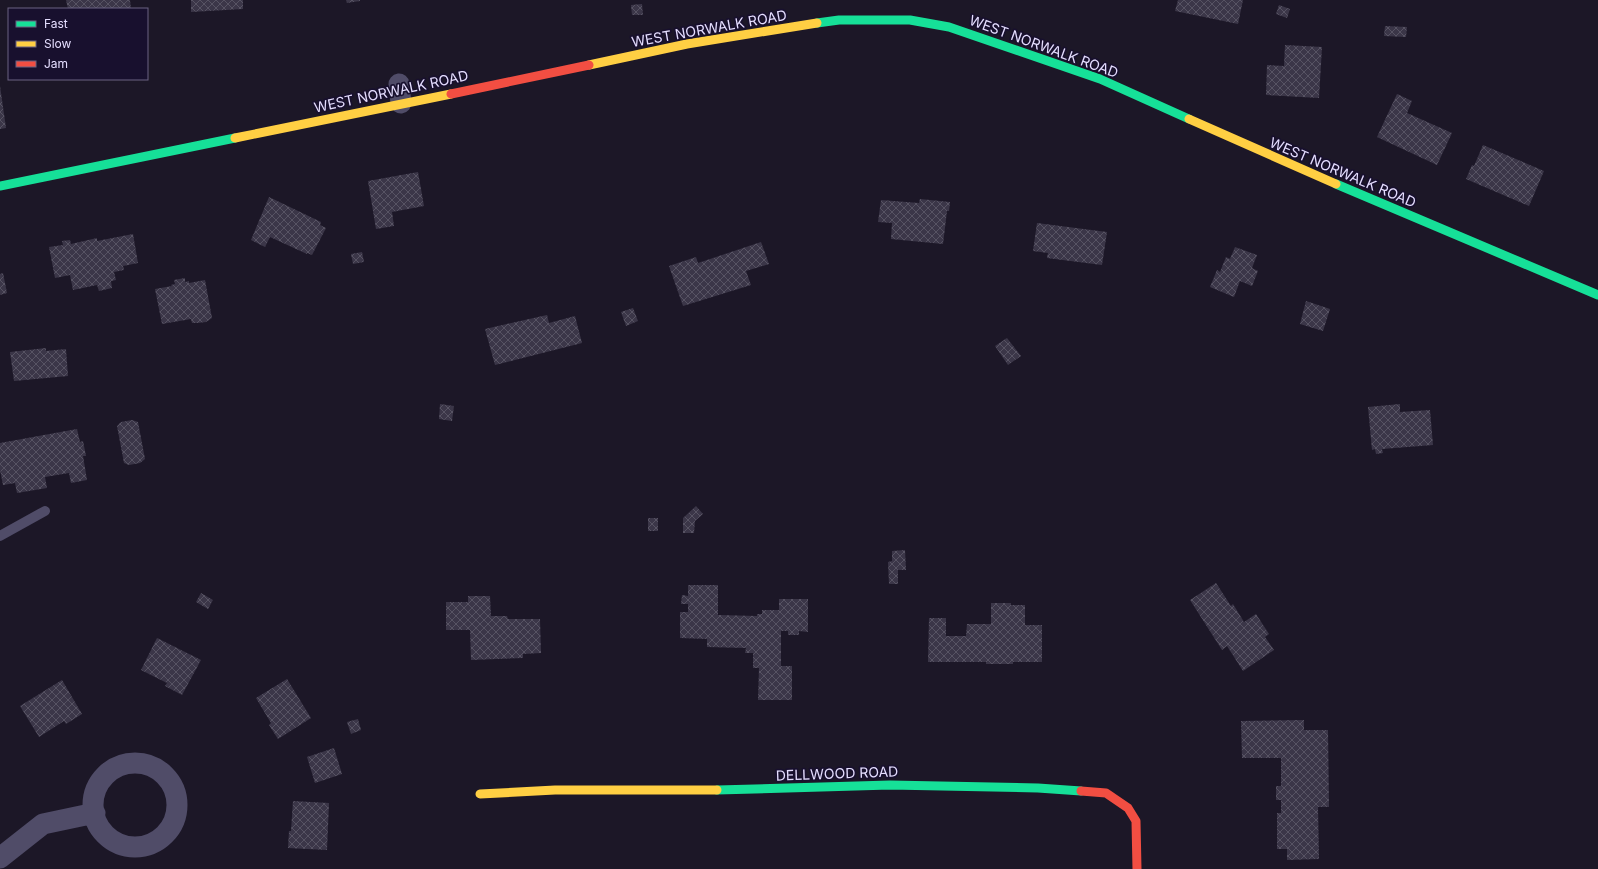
<svg xmlns="http://www.w3.org/2000/svg" width="1598" height="869" font-family="Inter,sans-serif">
	<defs>
		<pattern id="building-cross-hatch" width="8" height="8" patternUnits="userSpaceOnUse"><rect width="8" height="8" fill="#3b3648"/><path d="M0 0l8 8M0 8l8-8" fill="none" stroke="#575363"/></pattern>
	</defs>
	<rect width="100%" height="100%" fill="#1c1727"/>
	<path fill="url(#building-cross-hatch)" d="M66,0h64l1,9h-63z
		M191,0h52v9l-52,3z
		M346,0h14v1l-13,2z
		M1178,0h65l-5,24 -63,-13z
		M642,4l1,11h-11l-1,-10z
		M1279,5l11,4 -3,9 -11,-4z
		M1385,26l22,1 -1,10 -22,-1z
		M1285,45l37,2 -3,51 -53,-3 1,-30 17,1z
		M0,86l6,42 -6,1z
		M1397,94l15,7 -5,12 45,20 -15,32 -60,-28z
		M1483,145l61,26 -15,35 -63,-27 6,-14 2,1z
		M418,172l6,34 -32,6 2,14 -18,3 -8,-48z
		M269,197l52,25 -1,3 6,3 -14,27 -5,-2v1l-37,-17 -5,10 -14,-7z
		M920,199l30,3 -1,9h-2l-4,33 -52,-5 1,-16 -14,-1 3,-22 38,3z
		M1037,223l70,9 -5,33 -55,-7 1,-5 -15,-2z
		M133,234l5,29 -15,3 1,4 -10,2 2,8 -5,1 1,7 -13,3 -2,-6 -24,5 -3,-15 -15,3 -6,-31 14,-2 -1,-4 8,-1 1,4 26,-6v3z
		M761,242l8,22 -23,7 5,14 -68,21 -14,-40 27,-9 2,6z
		M1235,247l22,8 -5,13 6,3 -6,15 -12,-5 -6,16 -24,-10 7,-17 3,2 6,-15 4,2z
		M362,252l2,10 -11,2 -2,-10z
		M3,273l4,20 -7,2v-21z
		M185,278v4l4,-1v2l16,-3 7,38 -6,4 -8,1h-6l-1,-4 -29,5 -7,-35 17,-3 -1,-1 4,-1 -1,-4z
		M1306,301l24,8 -7,22 -23,-7z
		M633,308l5,13 -12,5 -5,-14z
		M547,315l2,8 26,-7 7,27 -87,22 -10,-36z
		M1007,338l14,18 -13,9 -13,-19z
		M46,348v3l20,-2 2,27 -54,5 -4,-29z
		M440,404l14,2 -2,15 -13,-2z
		M1400,404v8l30,-2 3,35 -51,4 1,4 -7,1 -1,-5 -3,1 -4,-43z
		M132,420l6,2 7,37 -5,4 -11,2 -5,-2 -7,-37 4,-4z
		M77,429l3,13 3,-1 3,15h-3l4,24 -16,3 -2,-10 -24,4 2,11 -30,5 -2,-10 -12,2 -3,-15v-27z
		M696,506l7,8 -8,7 -1,12h-11v-15z
		M648,518h10v13h-10z
		M905,550l1,20h-8v14h-9l-1,-22 4,-1v-10z
		M1216,583l15,23 2,-2 11,18 12,-8 13,20 -4,3 9,13 -31,21 -16,-25 -5,4 -32,-50z
		M688,585h30v30l39,1v-2h5v-4h17v-11h29v33l-9,-1v4h-11v-4h-7v35h11v34h-34l1,-32h-6v-15h-8l1,-5 -39,-1v-8l-27,-1v-26h8v-8h-7l1,-9 6,1z
		M201,593l12,7 -5,9 -12,-7z
		M468,596h22l1,20h16l1,3h32l1,34 -18,1v4l-52,2 -1,-30h-24v-28h22z
		M991,603h20v2h14v20h17v37h-29v2h-27v-2h-58l1,-44h17v18h20l1,-12h24z
		M157,638l44,22 -19,35 -17,-9 2,-3 -26,-13z
		M287,679l24,39 -33,21 -9,-14 2,-2 -15,-25z
		M62,680l20,34 -16,10 -2,-3 -25,16 -19,-31z
		M358,719l3,11 -10,4 -4,-12z
		M1304,720v10h24l1,77h-11l1,52 -32,1v-11h-10v-36h4v-13h-5v-14h5v-28h-39l-1,-37z
		M334,748l8,26 -27,9 -8,-26z
		M293,801l36,2 -2,47 -39,-2 1,-17h2z"/>
	<g fill="none" stroke-linecap="round" stroke-linejoin="round">
		<path stroke="#504c68" stroke-width="10" d="M0,536l45,-25"/>
		<path stroke="#504c68" stroke-width="21" d="M399,84l2,19
			M93 805a42 42 0 1 1 84 0a42 42 0 1 1-84 0Z
			M0,858l43,-34 52,-11"/>
		<path stroke="#16e098" stroke-width="9" d="M817,23l22,-3h71l39,7 151,52 89,40
			M1336,184l262,111
			M0,186l235,-48
			M717,790l173,-5 148,3 43,3"/>
		<path stroke="#ffcf43" stroke-width="9" d="M589,65l98,-21 130,-21
			M1189,119l147,65
			M235,138l216,-44
			M480,794l75,-4h162"/>
		<path stroke="#f24e42" stroke-width="9" d="M451,94l138,-29
			M1081,791l25,2 22,15 8,13 1,48"/>
	</g>
	<g text-anchor="middle" dominant-baseline="central" stroke-width="3.5" stroke-linejoin="round" paint-order="stroke">
		<g font-size="14" fill="#e5deff" stroke="#18102e">
			<text transform="translate(709 28) rotate(-10)">WEST NORWALK ROAD</text>
			<text transform="translate(1044 46) rotate(20)">WEST NORWALK ROAD</text>
			<text transform="translate(391 91) rotate(-12)">WEST NORWALK ROAD</text>
			<text transform="translate(1343 172) rotate(23)">WEST NORWALK ROAD</text>
			<text transform="translate(837 773) rotate(-2)">DELLWOOD ROAD</text>
		</g>
	</g>
	<rect x="8" y="8" width="140" height="72" fill="#18102e" stroke="#6a6282"/>
	<rect x="16" y="21" width="20" height="6" fill="#16e098" stroke="#6a6282"/>
	<text x="44" y="28" font-size="12" fill="#e5deff">Fast</text>
	<rect x="16" y="41" width="20" height="6" fill="#ffcf43" stroke="#6a6282"/>
	<text x="44" y="48" font-size="12" fill="#e5deff">Slow</text>
	<rect x="16" y="61" width="20" height="6" fill="#f24e42" stroke="#6a6282"/>
	<text x="44" y="68" font-size="12" fill="#e5deff">Jam</text>
</svg>
